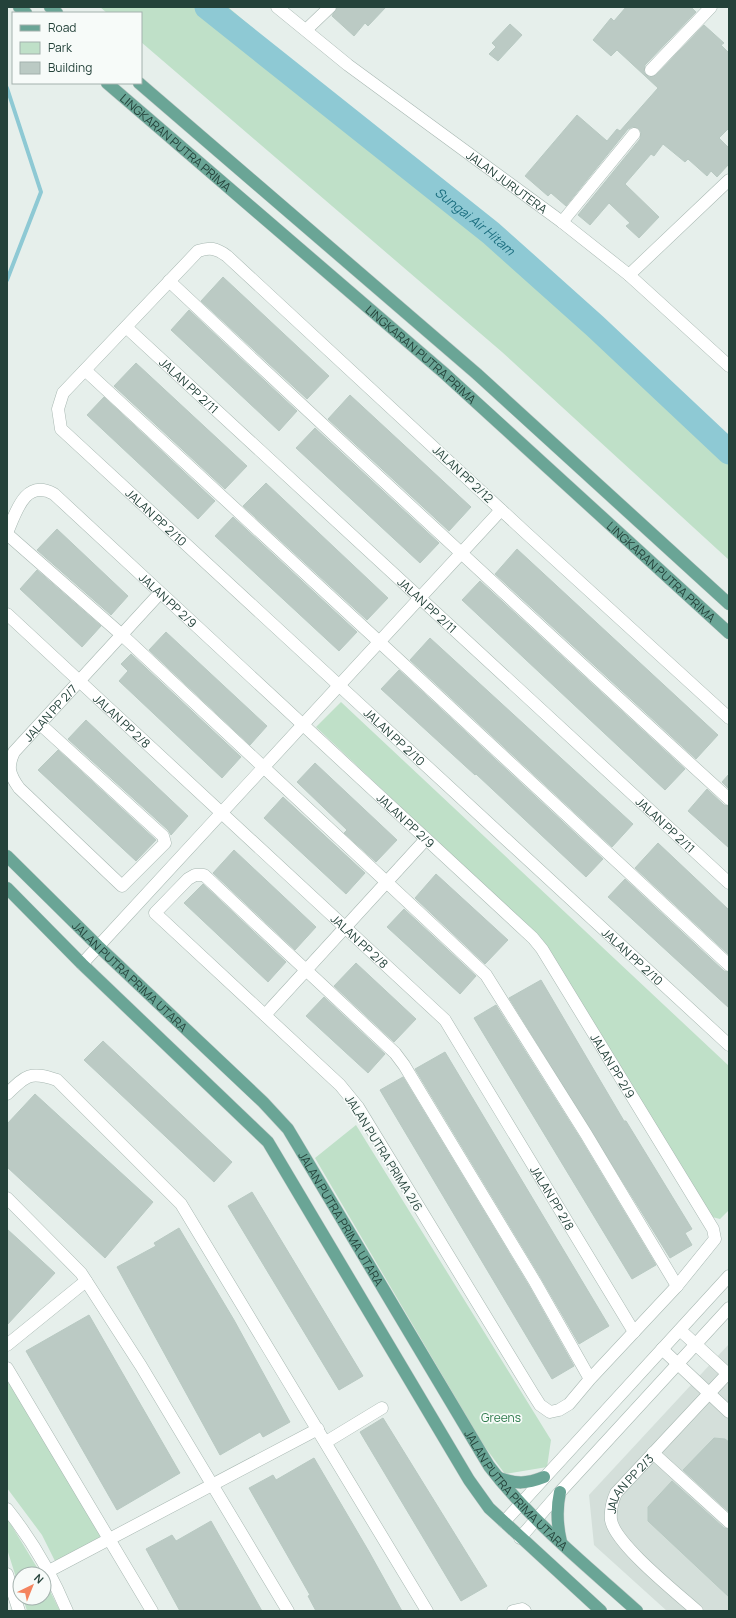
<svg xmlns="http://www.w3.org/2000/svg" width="736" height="1618" font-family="Manrope,sans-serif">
	<rect width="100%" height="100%" fill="#e6efeb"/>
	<path fill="#d4dfda" d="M729,1344v267h-62l-73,-66 -5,-50z"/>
	<path fill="#bfe0c8" d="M100,7h128l330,283 171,157v113l-227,-208 -361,-310v-29h-34z
		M341,702l388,364v144l-9,9 -8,-2 -167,-274 -229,-216z
		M356,1125l195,315 -4,27 -42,7 -23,-31 -167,-285z
		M7,1379l97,158 -49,24 -13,-26 -35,-47z
		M7,1518l34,56h-21v16l-13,-41z
		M44,1579l16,32h-33l-4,-13h21z"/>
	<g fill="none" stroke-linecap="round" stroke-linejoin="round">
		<path stroke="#8ec9d4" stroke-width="4" d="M7,88l34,104 -34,88"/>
		<path stroke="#8ec9d4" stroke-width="25" id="s1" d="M207,7l284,226 104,93 134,126"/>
	</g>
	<path fill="#bbcac4" stroke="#b8c9c2" d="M337,7h49l-18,19 -3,-3 -11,13 -22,-20z
		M626,7h65l5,5 -51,53 -1,7 5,5 7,-2 48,-50 20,18 -3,2 8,8v75l-10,10 10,10v16l-12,13 -6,-6 -4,5 -19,-17 -3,3 -22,-18 -9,12 -3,-2 -26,30 34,33 -20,21 -13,-12 4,-3 -21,-20 -19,22 -12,-10 62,-76 1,-7 -3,-4 -6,-1 -4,2 -62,77 -15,-13 -3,3 -23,-20 52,-61 30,26 10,-12 3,2 38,-43 -41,-38 -6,6 -18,-16 18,-22 3,3z
		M510,24l12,11 -24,26 -9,-7 7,-7 -4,-4z
		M223,277l106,99 -22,23 -106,-98z
		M189,310l108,101 -18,20 -108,-101z
		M136,363l111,103 -22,23 -111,-103z
		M350,395l121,112 -22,24 -121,-112z
		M104,397l111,104 -17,18 -111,-104z
		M315,428l124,115 -19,20 -124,-115z
		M266,483l122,115 -21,22 -124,-114z
		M233,517l124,115 -18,19 -124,-115z
		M57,529l71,67 -17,19 -74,-65z
		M517,549l201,186 -22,24 -201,-185z
		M37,570l64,56 -19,21 -62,-58z
		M480,581l205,188 -20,21 -203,-190z
		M166,632l101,94 -17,19 -101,-95z
		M430,638l203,186 -21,23 -202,-187z
		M131,654l110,103 -19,21 -103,-97 9,-10 -7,-7z
		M399,670l204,189 -17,18 -110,-103 -1,1 -94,-86z
		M86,720l102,96 -17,19 -3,-5 -100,-91z
		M58,750l98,90 -20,21 -98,-91z
		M315,763l82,77 -21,22 -32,-29 3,-3 -50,-48z
		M729,774v15l-7,-7z
		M707,789l17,16 5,1v42l-41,-37z
		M283,797l82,76 -19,21 -82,-76z
		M658,843l71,67v45l-94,-87z
		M234,850l82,77 -21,23 -82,-77z
		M436,874l72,66 -23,24 -70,-66z
		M625,879l99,92 5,1v36l-121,-111z
		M203,884l83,78 -18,20 -84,-79z
		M404,909l72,67 -16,18 -73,-67z
		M356,963l60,56 -22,23 -60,-56z
		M541,980l83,141h2l66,108 -7,4 7,12 -22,13 -161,-260z
		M324,997l61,57 -17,19 -62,-57z
		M496,1005l84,133 76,127 -24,14 -158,-261z
		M103,1041l129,121 -18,20 -130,-122z
		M445,1052l164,274 -30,18 -38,-66 -126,-209z
		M403,1077l126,209 45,80 -22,13 -172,-289z
		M35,1094l118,108 -48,56 -98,-91v-43z
		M252,1192l111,184 -24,14 -111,-184z
		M179,1228l55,92 56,102 -27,15 -3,-5 -40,23 -103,-188 39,-21 -2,-3z
		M7,1229l48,44 -48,52z
		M89,1315l91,158 -63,37 -91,-159z
		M383,1418l104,168 -26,15 -101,-169z
		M714,1438l11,1 4,3v70l-46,-42z
		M314,1458l54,92 34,61h-86l-8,-15 2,-1 -61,-107 24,-13 3,5z
		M672,1481l52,47 5,1v68l-81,-76v-14z
		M211,1521l51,90h-82l-34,-62 26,-14 4,6z"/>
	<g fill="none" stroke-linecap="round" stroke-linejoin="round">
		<g stroke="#a8b8b2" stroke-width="13">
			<g id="minor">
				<path id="s2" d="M277,7l71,58 214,157 67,53 100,91"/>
				<path d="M306,30l24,-23"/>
				<path d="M651,70l60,-63"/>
				<path d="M562,222l72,-88"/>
				<path d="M629,275l100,-95"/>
				<path d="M169,281c186,174 372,347 560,518"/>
				<path id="s3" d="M126,327l603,556"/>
				<path d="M85,370l644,595"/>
				<path id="s4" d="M7,533c9,-21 18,-55 47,-39l479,444 9,11 171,280 2,10 -38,47 -87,93 -21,25 -10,6 -9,2 -10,-7 -7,-11 -175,-287 -18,-22 -185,-172 33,-34 7,-4h9l191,178 9,12 131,217 55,97"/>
				<path d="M7,534l115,101 364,340 100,159 91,152"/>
				<path id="s5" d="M7,614l438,406 189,312"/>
				<path id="s6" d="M729,718l-204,-186 -298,-276c-11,-8 -17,-9 -29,-5l-135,142 -5,16 3,20 668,616"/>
				<path id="s7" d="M40,724l123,112 2,7 -43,43 -103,-98c-10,-14 -12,-21 -5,-36l146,-159"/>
				<path d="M82,964l419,-454"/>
				<path d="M265,1015l161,-176"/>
				<path d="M7,1094c19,-19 23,-23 50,-14l124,124 246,407"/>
				<path d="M7,1198l74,75 60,93 147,245"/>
				<path d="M680,1330l49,45"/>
				<path d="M7,1345l79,-64"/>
				<path d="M662,1349l67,63"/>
				<path d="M7,1368l145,243"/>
				<path d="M326,1442l56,-34"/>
				<path d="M653,1453l76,69"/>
				<path d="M7,1509c24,30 45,66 60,102"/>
				<path d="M504,1522l225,-246"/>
				<path d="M520,1538l40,-46 169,-184"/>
				<path d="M47,1572l271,-143"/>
				<path d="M7,1574l12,37"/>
				<path d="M513,1611l9,-2 3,2"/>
				<path id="s8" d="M697,1611c-20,-18 -82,-67 -86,-91 -1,-10 1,-18 5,-27l113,-121"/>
			</g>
		</g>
		<g stroke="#c2cac8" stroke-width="13">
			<g id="major">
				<path d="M19,7l7,6"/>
				<path d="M50,7l7,6"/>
				<path id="s9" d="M107,83l337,290 285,260"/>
				<path d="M139,83l338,291 252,230"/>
				<path id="s10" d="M7,856l91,90 165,156 25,27 201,337c42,55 97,99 148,145"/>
				<path d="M7,888l75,76 186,178 201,338 20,28 112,103"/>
				<path d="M499,1478c18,6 27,6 45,-1"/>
				<path d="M560,1492c-4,18 -3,33 1,50"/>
			</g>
		</g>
		<use href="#minor" stroke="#fff" stroke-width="12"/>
		<use href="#major" stroke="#6aa596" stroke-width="12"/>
	</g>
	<g text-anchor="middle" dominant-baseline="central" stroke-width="3.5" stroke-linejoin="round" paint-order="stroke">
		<g font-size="12" fill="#24423a" stroke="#f7fbf9">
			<text stroke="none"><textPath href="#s9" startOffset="91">LINGKARAN PUTRA PRIMA</textPath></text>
			<text stroke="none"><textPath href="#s2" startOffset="289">JALAN JURUTERA</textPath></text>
			<text stroke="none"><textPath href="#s9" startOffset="415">LINGKARAN PUTRA PRIMA</textPath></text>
			<text stroke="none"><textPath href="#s3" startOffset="86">JALAN PP 2/11</textPath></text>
			<text transform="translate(463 474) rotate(43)">JALAN PP 2/12</text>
			<text stroke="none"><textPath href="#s6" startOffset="1076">JALAN PP 2/10</textPath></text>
			<text stroke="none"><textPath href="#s9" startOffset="739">LINGKARAN PUTRA PRIMA</textPath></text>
			<text stroke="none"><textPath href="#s4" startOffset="228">JALAN PP 2/9</textPath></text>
			<text stroke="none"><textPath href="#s3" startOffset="410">JALAN PP 2/11</textPath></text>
			<text stroke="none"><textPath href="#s7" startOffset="469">JALAN PP 2/7</textPath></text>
			<text stroke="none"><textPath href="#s5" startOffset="157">JALAN PP 2/8</textPath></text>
			<text stroke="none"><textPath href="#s6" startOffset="1400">JALAN PP 2/10</textPath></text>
			<text stroke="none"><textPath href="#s4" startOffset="552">JALAN PP 2/9</textPath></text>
			<text stroke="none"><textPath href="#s3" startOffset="734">JALAN PP 2/11</textPath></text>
			<text stroke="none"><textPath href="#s5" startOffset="481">JALAN PP 2/8</textPath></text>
			<text stroke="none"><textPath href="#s6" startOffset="1724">JALAN PP 2/10</textPath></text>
			<text stroke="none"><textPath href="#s10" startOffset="172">JALAN PUTRA PRIMA UTARA</textPath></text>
			<text stroke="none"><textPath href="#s4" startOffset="876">JALAN PP 2/9</textPath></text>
			<text transform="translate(384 1153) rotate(58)">JALAN PUTRA PRIMA 2/6</text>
			<text stroke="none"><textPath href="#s5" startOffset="805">JALAN PP 2/8</textPath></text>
			<text stroke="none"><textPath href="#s10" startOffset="496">JALAN PUTRA PRIMA UTARA</textPath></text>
			<text stroke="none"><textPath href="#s8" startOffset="169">JALAN PP 2/3</textPath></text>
			<text stroke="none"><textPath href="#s10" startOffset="820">JALAN PUTRA PRIMA UTARA</textPath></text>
		</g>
		<g font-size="12" fill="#2d7a4b" stroke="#f7fbf9">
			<text x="501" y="1417">Greens</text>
		</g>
		<g font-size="13" font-style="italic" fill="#1c6f80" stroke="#f7fbf9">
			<text stroke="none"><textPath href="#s1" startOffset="343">Sungai Air Hitam</textPath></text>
		</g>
	</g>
	<rect width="736" height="1618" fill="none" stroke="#24423a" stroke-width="16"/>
	<rect x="12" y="12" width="130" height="72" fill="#f7fbf9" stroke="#a3b1ad"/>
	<rect x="20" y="25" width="20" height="6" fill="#6aa596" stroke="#a3b1ad"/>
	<text x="48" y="32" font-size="12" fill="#24423a">Road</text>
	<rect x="20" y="42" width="20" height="12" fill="#bfe0c8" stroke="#a3b1ad"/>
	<text x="48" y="52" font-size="12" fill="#24423a">Park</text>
	<rect x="20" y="62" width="20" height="12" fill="#bbcac4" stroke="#a3b1ad"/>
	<text x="48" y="72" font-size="12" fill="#24423a">Building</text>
	<g transform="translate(32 1586) rotate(43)"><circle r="19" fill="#f7fbf9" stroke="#a3b1ad"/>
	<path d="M0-3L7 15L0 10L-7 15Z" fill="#f4845f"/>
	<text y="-6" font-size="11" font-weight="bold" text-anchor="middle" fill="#24423a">N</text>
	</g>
</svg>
